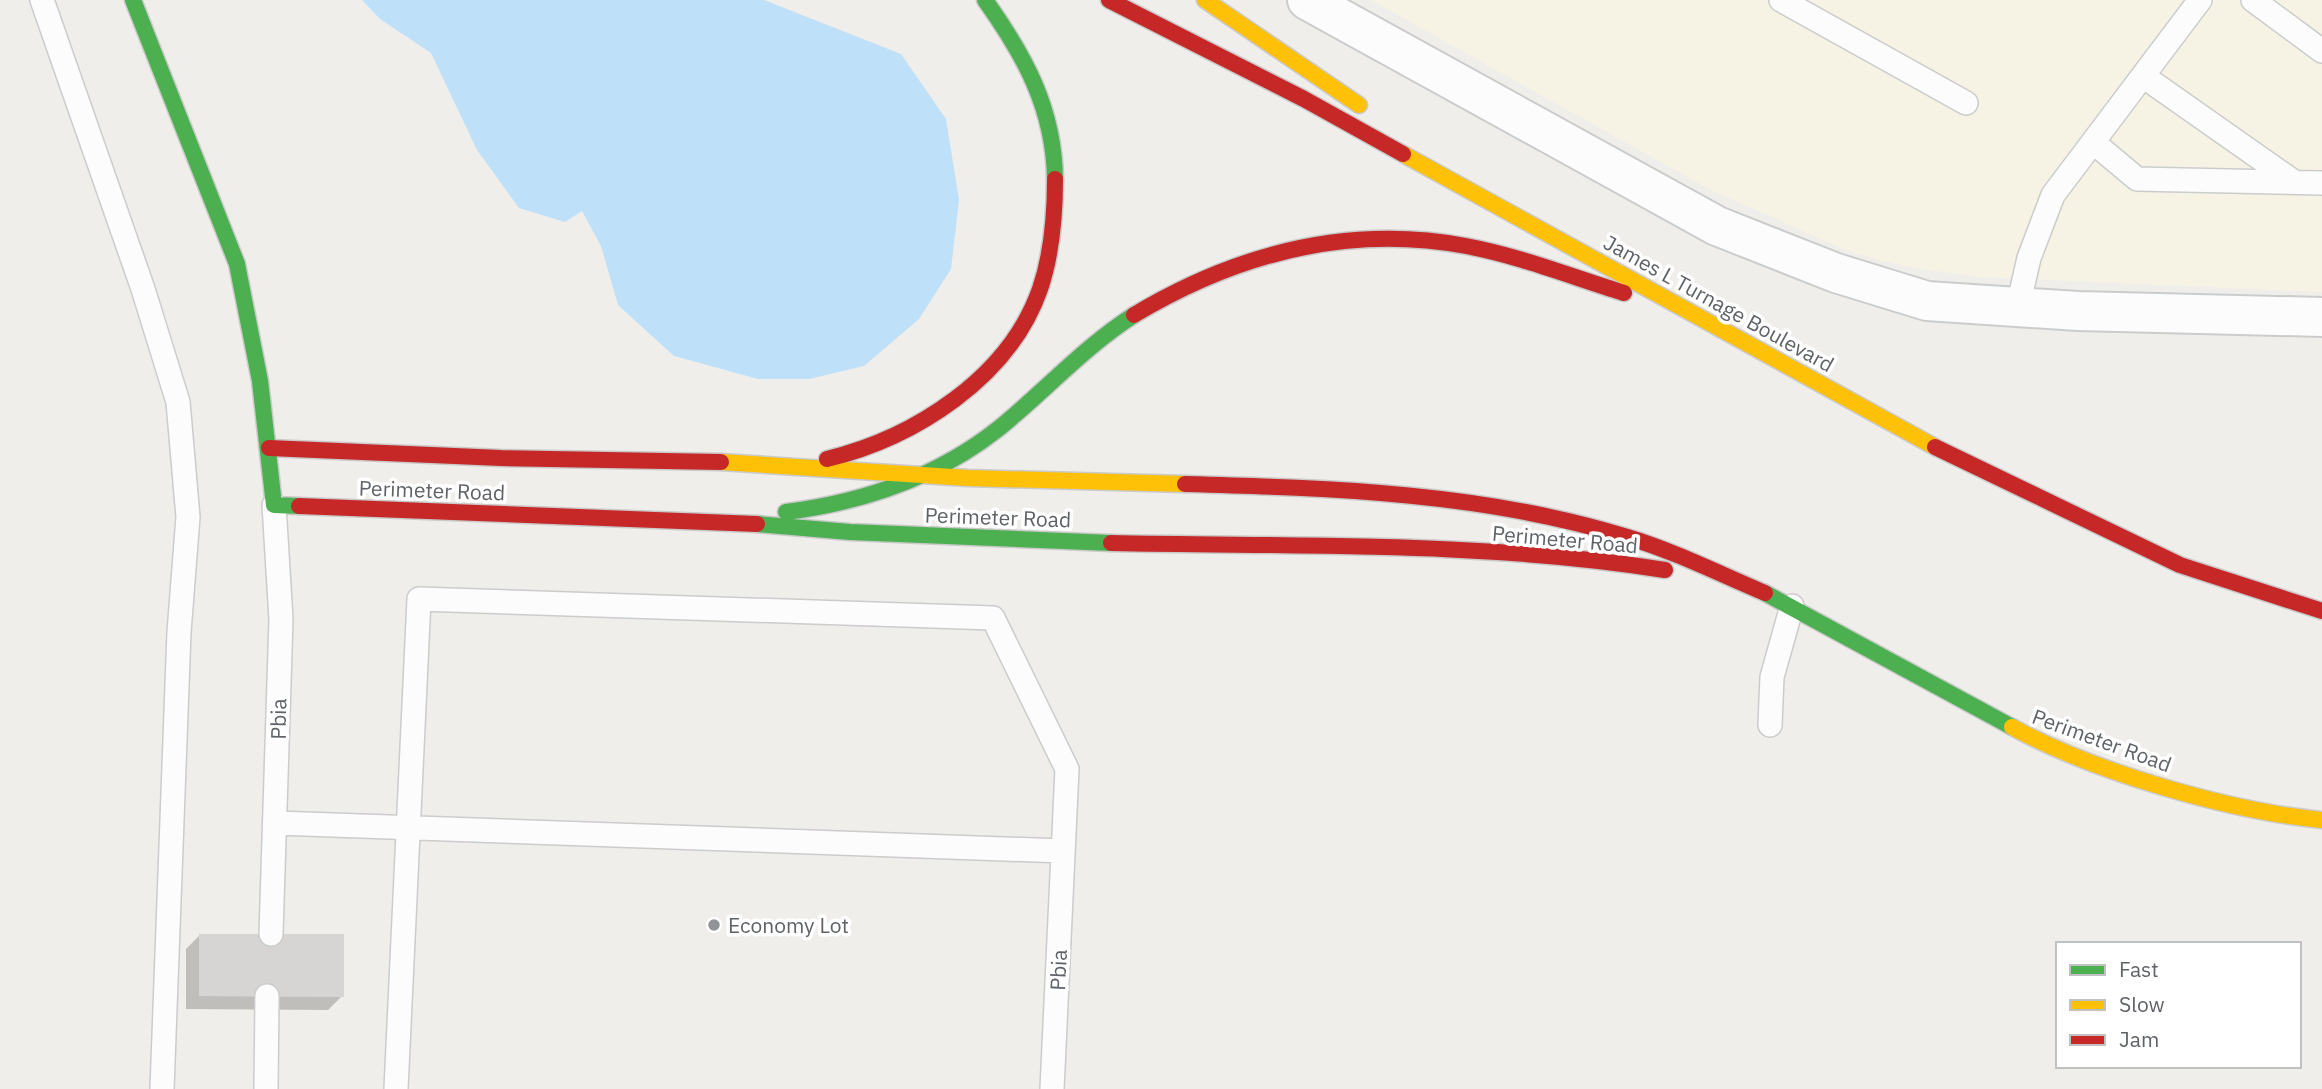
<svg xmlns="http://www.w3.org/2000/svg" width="2322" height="1089" font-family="'IBM Plex Sans',sans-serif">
	<rect width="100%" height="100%" fill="#efeeea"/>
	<path fill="#f7f3e4" d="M1371,0h951v292l-342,-15 -72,-10 -55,-14 -142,-63z"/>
	<path fill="#bfe0f9" d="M362,0h402l137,54 45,65 13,81 -8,69 -32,50 -55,47 -55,13h-51l-84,-23 -56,-51 -17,-59 -19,-35 -17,11 -46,-14 -42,-58 -46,-97 -51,-34z"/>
	<path fill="#0003" d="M200,935l142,61 -14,14 -142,-1v-60z"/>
	<path fill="#d6d5d3" d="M199,934h145v63l-145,-1z"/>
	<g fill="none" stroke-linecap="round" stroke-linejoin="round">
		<g stroke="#cbcccc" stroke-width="26">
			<path id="lane" d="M42,0l101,289 35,113 10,115 -9,115 -17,457
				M1781,0l185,103
				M2253,0l69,51
				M2143,76l151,106
				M2093,142l44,37 185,4
				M2018,306l11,-48 24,-63 147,-195
				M1770,725l2,-48 20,-71
				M276,823l787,28
				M271,934l10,-315 -7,-114
				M266,1089l1,-93
				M396,1089l23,-490 574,19 74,151 -15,320"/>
		</g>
		<g stroke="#cbcccc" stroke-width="42">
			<path id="street" d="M1307,0l410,226 119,47 91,28 151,10 244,6"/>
		</g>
		<g stroke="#cacacb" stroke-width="19">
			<path id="fast" d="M133,0l104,264 23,117 14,124 25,1
				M985,0c40,56 69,109 70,179
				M786,512c78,-10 150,-34 212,-83 47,-38 86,-82 136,-114
				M757,524l93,8 261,11
				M1765,593l247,134"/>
		</g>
		<g stroke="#cacacb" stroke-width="19">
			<path id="slow" d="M1205,0l154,105
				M1403,154l532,293
				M721,462l247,16 217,6
				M2012,727c82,45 217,84 310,93"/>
		</g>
		<g stroke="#cacacb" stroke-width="19">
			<path id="jam" d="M1109,0l195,99 99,55
				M1134,315c102,-61 213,-91 332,-69 54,10 106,31 158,47
				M1935,447l245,118 142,46
				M269,448l232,10 220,4
				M827,459c87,-21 182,-81 213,-170 12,-35 15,-72 15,-110
				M1185,484c148,4 300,9 442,53 47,14 93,37 138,56
				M299,506l458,18
				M1111,543c184,4 372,-2 554,27"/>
		</g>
		<use href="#lane" stroke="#fdfcfc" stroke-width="23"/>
		<use href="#street" stroke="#fdfcfc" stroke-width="38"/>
		<use href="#fast" stroke="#4caf50" stroke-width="16"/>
		<use href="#slow" stroke="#ffc107" stroke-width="16"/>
		<use href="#jam" stroke="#c62828" stroke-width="16"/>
	</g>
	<circle fill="#919496" stroke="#fff" stroke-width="2.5" cx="714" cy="925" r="7"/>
	<g text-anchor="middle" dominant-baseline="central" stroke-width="7" stroke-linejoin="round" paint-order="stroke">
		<g font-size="21" fill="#5f6368" stroke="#fff">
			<text transform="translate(1719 303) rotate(29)">James L Turnage Boulevard</text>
			<text transform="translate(432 490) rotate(2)">Perimeter Road</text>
			<text transform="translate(998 517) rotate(2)">Perimeter Road</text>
			<text transform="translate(1565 539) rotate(5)">Perimeter Road</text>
			<text transform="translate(278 719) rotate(-89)">Pbia</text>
			<text transform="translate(2102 740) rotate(20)">Perimeter Road</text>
			<text transform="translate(1058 970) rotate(-87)">Pbia</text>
		</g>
		<g font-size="21" fill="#5f6368" stroke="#fff" text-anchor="start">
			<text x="728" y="925">Economy Lot</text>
		</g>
	</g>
	<rect x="2056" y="942" width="245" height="126" fill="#ffffff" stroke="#bfc1c3" stroke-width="2"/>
	<rect x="2070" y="965" width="35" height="10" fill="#4caf50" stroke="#bfc1c3" stroke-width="2"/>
	<text x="2119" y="977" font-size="21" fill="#5f6368">Fast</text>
	<rect x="2070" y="1000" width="35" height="10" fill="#ffc107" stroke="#bfc1c3" stroke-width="2"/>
	<text x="2119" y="1012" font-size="21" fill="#5f6368">Slow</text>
	<rect x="2070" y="1035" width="35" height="10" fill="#c62828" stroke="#bfc1c3" stroke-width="2"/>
	<text x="2119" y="1047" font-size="21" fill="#5f6368">Jam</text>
</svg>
